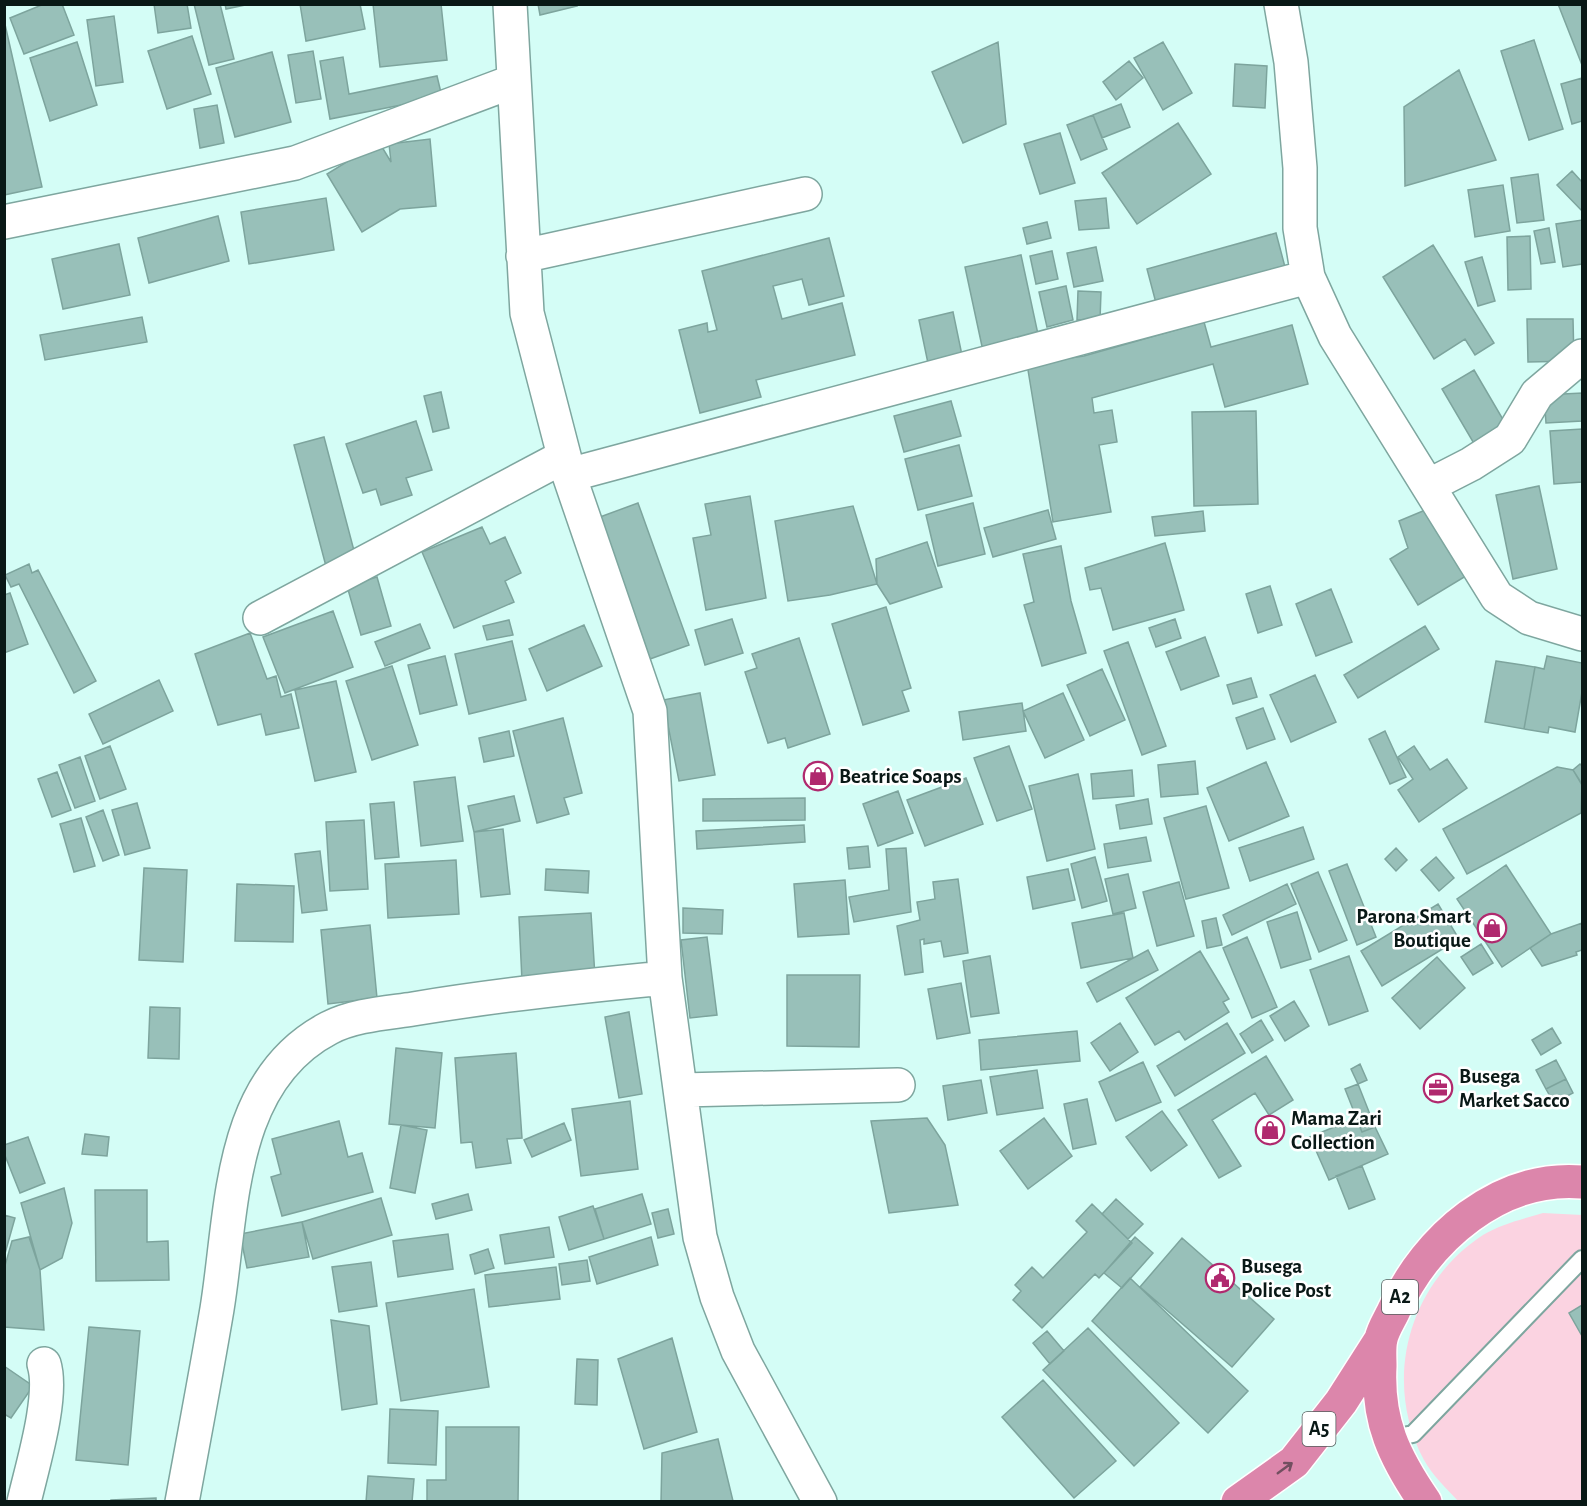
<svg xmlns="http://www.w3.org/2000/svg" width="1587" height="1506" font-family="'Alegreya Sans',sans-serif">
	<rect width="100%" height="100%" fill="#d4fdf6"/>
	<path fill="#fbd3e1" d="M1543,1213l39,2v286l-123,1c-12,-13 -27,-27 -35,-42 -42,-79 -16,-176 59,-225 18,-11 40,-16 60,-22z"/>
	<path fill="#98c0b9" stroke="#7da49d" stroke-width="1.5" d="M44,4h18l12,31 -50,19 -14,-36z
		M154,4h33l4,24 -33,5z
		M194,4h26l14,55 -25,6z
		M225,4h25l-24,5z
		M300,4h60l5,25 -59,12z
		M373,4h68l6,56 -67,7z
		M538,4h38l1,2 -37,9z
		M1558,4h24v61z
		M114,16l9,66 -27,4 -9,-66z
		M4,20l38,167 -38,8z
		M192,36l19,58 -44,15 -19,-58z
		M1534,40l29,89 -34,11 -28,-89z
		M77,42l20,63 -47,16 -20,-63z
		M998,42l8,82 -43,19 -31,-71z
		M1163,42l29,51 -29,17 -29,-52z
		M313,51l8,48 -25,4 -8,-48z
		M272,52l19,70 -56,15 -19,-69z
		M343,57l6,37 88,-18 5,21 -112,22 -10,-58z
		M1129,61l14,17 -27,22 -13,-18z
		M1235,64l32,2 -2,42 -32,-2z
		M1459,70l37,90 -91,26 -1,-79z
		M1582,78v43l-10,3 -11,-40z
		M1121,104l9,23 -28,11 -9,-23z
		M217,105l7,38 -24,5 -6,-39z
		M1093,115l14,34 -26,11 -14,-35z
		M1178,123l33,51 -74,50 -35,-51z
		M1060,133l15,50 -35,11 -16,-50z
		M430,139l6,67 -36,3 -38,23 -35,-58 52,-32 12,20 -2,-18z
		M1572,171l10,11v29l-25,-26z
		M1538,174l6,46 -27,3 -6,-45z
		M1503,185l7,46 -35,6 -7,-47z
		M326,198l8,52 -85,14 -8,-52z
		M1106,198l3,30 -30,2 -4,-29z
		M218,216l11,45 -80,22 -11,-45z
		M1582,220v44l-19,3 -7,-43z
		M1047,222l4,16 -24,6 -4,-16z
		M1549,228l6,34 -14,2 -7,-33z
		M1276,233l9,34 -129,36 -9,-34z
		M1530,236l1,53 -23,1 -1,-53z
		M829,238l15,58 -35,9 -7,-26 -29,7 9,33 60,-16 13,52 -99,25 5,17 -61,16 -21,-83 28,-7 1,9 9,-2 -15,-59z
		M119,244l11,51 -67,14 -11,-50z
		M1433,245l61,98 -19,12 -10,-16 -31,20 -51,-82z
		M1096,247l7,34 -29,6 -7,-34z
		M1052,251l6,28 -22,5 -6,-28z
		M1021,255l18,84 -56,12 -18,-84z
		M1482,257l13,44 -17,5 -13,-44z
		M1066,286l7,34 -26,7 -8,-35z
		M1078,291l23,1 -1,28h-23z
		M953,312l10,48 -34,8 -10,-48z
		M142,317l5,25 -102,18 -5,-25z
		M1527,319h46l1,42 -46,1z
		M1204,322l7,25 81,-22 16,59 -83,23 -12,-43 -121,34 2,15 18,-3 5,32 -18,3 12,67 -58,10 -26,-158 57,-8z
		M1474,370l34,58 -32,19 -34,-58z
		M441,392l8,36 -16,4 -9,-36z
		M1582,393v28l-36,2 -2,-28z
		M951,401l10,35 -57,16 -10,-36z
		M1256,411l2,93 -64,2 -2,-94z
		M416,421l16,49 -26,8 6,17 -31,10 -5,-16 -13,4 -17,-49z
		M1582,429v53l-28,2 -4,-53z
		M324,437l33,125 -30,8 -33,-125z
		M959,445l13,51 -54,14 -13,-51z
		M1539,486l18,83 -44,10 -17,-84z
		M750,496l16,102 -60,12 -13,-72 18,-3 -6,-31z
		M638,503l51,142 -39,14 -50,-142z
		M973,503l12,51 -47,12 -12,-51z
		M853,506l24,78 -47,11 -42,6 -13,-80z
		M1430,508l36,68 -48,29 -28,-46 18,-11 -9,-27z
		M1048,510l8,29 -63,18 -9,-29z
		M1203,511l2,20 -50,5 -3,-19z
		M482,527l8,17 15,-7 16,36 -16,8 9,21 -60,26 -32,-76z
		M927,542l15,45 -52,17 -13,-20 -1,-25z
		M1165,543l19,67 -71,20 -12,-42 -11,2 -5,-22z
		M1061,546l10,55 15,52 -44,13 -18,-61 10,-3 -11,-48z
		M29,564l3,9 6,-3 58,111 -22,12 -55,-109 -8,3 -6,-12z
		M377,577l14,49 -30,9 -14,-49z
		M1270,586l12,39 -24,8 -12,-39z
		M1331,589l21,53 -36,14 -20,-52z
		M10,593l18,51 -24,9v-58z
		M886,607l25,81 -9,3 7,20 -46,14 -31,-101z
		M333,611l20,56 -68,26 -22,-56z
		M732,619l11,34 -38,12 -10,-35z
		M1175,619l6,19 -25,9 -7,-19z
		M509,620l4,15 -26,5 -4,-14z
		M420,624l10,24 -45,18 -10,-24z
		M584,625l18,41 -55,25 -18,-42z
		M1425,626l14,23 -81,49 -14,-23z
		M250,633l17,46 9,-3 5,21 10,-3 8,34 -33,7 -5,-21 -43,11 -23,-71z
		M1205,637l14,39 -38,14 -15,-38z
		M799,638l31,96 -42,14 -3,-10 -17,5 -23,-71 12,-4 -5,-14z
		M512,641l14,59 -57,14 -14,-60z
		M1128,642l38,104 -24,9 -38,-104z
		M445,656l12,49 -37,9 -12,-49z
		M1547,656l35,7v29l-7,40 -26,-5 -1,6 -24,-4 11,-62 9,2z
		M1496,661l39,6 -11,62 -39,-7z
		M392,666l26,79 -46,15 -26,-79z
		M1102,669l23,51 -35,16 -23,-51z
		M1315,675l21,47 -45,20 -21,-47z
		M1251,678l6,19 -24,7 -6,-19z
		M159,680l14,31 -70,33 -14,-30z
		M336,681l20,91 -41,9 -20,-91z
		M700,693l15,82 -36,6 -16,-81z
		M1063,693l21,47 -39,18 -22,-47z
		M1022,703l4,28 -63,9 -4,-28z
		M1263,708l12,31 -28,10 -11,-31z
		M563,718l19,75 -18,5 5,16 -32,9 -24,-92z
		M509,731l5,25 -30,6 -5,-24z
		M1385,731l21,46 -16,7 -21,-45z
		M110,746l16,43 -26,10 -15,-43z
		M1009,746l23,63 -35,12 -23,-63z
		M1414,746l16,24 17,-11 20,29 -48,34 -21,-32 15,-11 -15,-22z
		M80,757l15,44 -20,7 -16,-43z
		M1195,761l3,33 -37,3 -3,-32z
		M1266,762l23,54 -60,25 -22,-53z
		M1580,764l2,2v19l-9,-15z
		M1557,767l16,3 9,14 -1,29 -114,61 -24,-45z
		M1132,770l2,26 -41,3 -2,-25z
		M57,772l14,38 -19,7 -14,-38z
		M1078,774l17,75 -48,12 -18,-75z
		M455,777l8,64 -42,5 -7,-64z
		M966,778l17,46 -58,22 -18,-46z
		M898,791l15,42 -35,13 -15,-42z
		M514,796l6,25 -46,11 -6,-26z
		M805,798v22l-102,1v-22z
		M1148,799l4,25 -32,5 -4,-24z
		M394,802l5,55 -24,2 -5,-55z
		M137,803l13,45 -25,7 -13,-45z
		M1206,806l23,82 -43,11 -22,-81z
		M103,810l16,45 -16,6 -17,-44z
		M81,818l14,48 -21,6 -14,-48z
		M364,820l4,69 -38,2 -4,-69z
		M804,825l1,17 -108,7 -1,-18z
		M1303,827l11,32 -64,22 -11,-33z
		M503,829l7,65 -29,3 -7,-65z
		M1146,837l5,24 -43,7 -4,-24z
		M868,846l2,21 -21,2 -2,-21z
		M906,848l5,64 -57,10 -5,-25 40,-7 -3,-41z
		M1396,848l11,12 -11,11 -11,-12z
		M320,851l7,59 -25,3 -7,-59z
		M1095,857l12,44 -25,7 -11,-44z
		M1436,857l18,21 -15,13 -18,-21z
		M456,860l3,54 -71,4 -3,-54z
		M1347,864l29,73 -19,8 -28,-74z
		M1506,865l45,69 -49,33 -45,-68z
		M144,868l43,2 -4,92 -44,-2z
		M546,869l43,2 -1,22 -43,-3z
		M1068,869l7,31 -42,9 -6,-32z
		M1318,872l29,68 -28,12 -28,-68z
		M1128,874l8,34 -23,6 -8,-35z
		M958,879l10,74 -24,4 -3,-16 -17,3v-5l-4,1 3,32 -18,3 -8,-49 23,-6 -3,-18 18,-3 -2,-17z
		M845,880l4,54 -51,3 -4,-53z
		M1179,882l15,54 -37,10 -14,-54z
		M237,884l57,2 -1,56 -58,-1z
		M1287,884l9,20 -64,31 -9,-20z
		M1438,904l21,35 -77,47 -21,-35z
		M683,908l40,2 -1,24 -39,-1z
		M1297,912l14,47 -30,9 -14,-46z
		M591,913l4,64 -73,4 -3,-64z
		M1124,913l9,45 -52,10 -9,-45z
		M1216,918l6,27 -15,3 -5,-27z
		M1582,923v27l-6,2 1,3 -35,11 -12,-18 21,-14z
		M370,925l7,73 -49,6 -7,-74z
		M707,937l10,78 -27,3 -9,-78z
		M1247,937l30,70 -25,11 -29,-70z
		M1481,944l12,19 -20,12 -12,-18z
		M1148,950l10,20 -61,32 -10,-19z
		M1200,951l29,48 -6,3 6,10 -44,28 -6,-9 -24,14 -29,-47z
		M990,956l9,57 -28,4 -8,-56z
		M1349,956l19,55 -39,14 -19,-55z
		M1437,957l28,31 -45,41 -28,-31z
		M787,975h73l-1,72 -72,-1z
		M961,983l9,50 -33,6 -9,-50z
		M1294,1001l15,25 -24,15 -15,-25z
		M150,1007l30,1 -1,51 -31,-1z
		M629,1012l13,82 -23,4 -14,-81z
		M1261,1020l12,20 -21,13 -12,-19z
		M1120,1023l18,29 -28,19 -19,-28z
		M1227,1023l18,30 -70,43 -18,-30z
		M1552,1028l9,15 -20,12 -9,-15z
		M1077,1031l3,30 -99,9 -2,-30z
		M396,1048l46,5 -7,75 -46,-4z
		M516,1053l6,85 -15,1 4,24 -35,5 -4,-26 -11,1 -6,-85z
		M1266,1056l27,44 -24,15 -14,-22 -43,27 29,46 -22,12 -41,-68z
		M1556,1060l10,19 -20,10 -10,-19z
		M1143,1062l18,40 -45,19 -17,-39z
		M1360,1064l7,16 -9,4 -7,-15z
		M1037,1070l6,38 -46,7 -7,-38z
		M1566,1079l7,14 -19,10 -8,-14z
		M981,1080l6,33 -39,7 -5,-34z
		M1358,1084l17,43 -13,5 -17,-43z
		M1087,1099l9,45 -23,5 -9,-45z
		M630,1101l8,68 -57,7 -9,-67z
		M1162,1111l25,34 -36,26 -25,-34z
		M927,1118l18,27 13,60 -69,8 -18,-92z
		M1044,1118l28,38 -44,33 -28,-38z
		M1356,1118l6,14 13,-5 13,27 -59,26 -19,-43z
		M339,1121l9,36 14,-4 11,39 -91,24 -11,-39 10,-3 -9,-35z
		M564,1123l7,17 -39,17 -8,-17z
		M401,1125l26,5 -12,63 -25,-5z
		M85,1134l24,3 -2,19 -25,-2z
		M28,1137l17,46 -25,10 -16,-40v-8z
		M1362,1166l13,33 -26,10 -13,-33z
		M64,1188l8,35 -10,35 -22,12 -19,-67z
		M95,1190h52v52l21,-1 1,39 -73,1z
		M468,1194l4,16 -36,9 -4,-15z
		M642,1194l9,30 -47,15 -9,-30z
		M381,1198l11,37 -79,24 -11,-37z
		M1116,1199l27,25 -15,15 -26,-25z
		M1092,1204l40,39 -33,35 -4,-4 -53,54 -29,-28 8,-9 -6,-6 17,-18 11,11 44,-46 -11,-11z
		M593,1206l11,33 -35,11 -10,-33z
		M668,1209l6,25 -16,4 -6,-25z
		M4,1215l11,3 -11,39z
		M302,1222l7,35 -62,11 -7,-34z
		M549,1227l5,30 -49,7 -5,-29z
		M448,1234l5,35 -55,8 -5,-36z
		M29,1237l11,33 4,60 -40,-3v-58l8,-28z
		M651,1237l7,28 -61,19 -8,-27z
		M1135,1237l18,16 -31,35 -18,-15z
		M1182,1238l92,81 -42,48 -92,-80z
		M488,1249l6,19 -19,6 -5,-19z
		M587,1260l3,21 -28,4 -3,-21z
		M371,1262l6,44 -38,6 -7,-45z
		M556,1267l4,32 -71,8 -4,-32z
		M1130,1278l118,113 -40,42 -116,-112z
		M474,1289l15,98 -88,14 -15,-98z
		M1582,1305v31l-13,-23z
		M331,1320l38,6 8,78 -35,6z
		M89,1327l51,4 -12,134 -52,-5z
		M1088,1328l91,95 -45,43 -91,-96z
		M1047,1331l17,20 -14,13 -17,-21z
		M672,1338l25,94 -53,17 -26,-90z
		M577,1359l21,1 -1,45 -22,-1z
		M4,1366l29,20 -22,32 -7,-4z
		M1043,1380l73,81 -42,37 -72,-81z
		M390,1409l48,2 -2,54 -48,-2z
		M446,1427h73l-1,75h-91v-22h19z
		M718,1439l15,62 -72,1 1,-49z
		M368,1476l46,3 -2,23h-46z
		M156,1498v4h-45v-2z"/>
	<g fill="none" stroke-linecap="round" stroke-linejoin="round">
		<g stroke="#7ea69f" stroke-width="20">
			<path id="service" d="M1388,1439l25,-5 169,-175"/>
		</g>
		<g stroke="#7ea69f" stroke-width="36">
			<path id="minor" d="M510,4l17,309 42,162 81,236 15,267 35,259 17,60 21,54 82,151
				M1281,4l10,58 9,106v60l8,49 27,59 162,261 32,21 53,16
				M4,222l291,-59 219,-82
				M523,256l282,-62
				M569,475l739,-198
				M1430,485l41,-21 39,-25 27,-45 45,-38
				M260,618l303,-161
				M682,1090l216,-5
				M24,1502c8,-35 30,-106 20,-138
				M182,1502c12,-65 24,-128 35,-193 16,-98 10,-228 112,-281 25,-13 57,-15 84,-19 84,-14 168,-23 252,-31"/>
		</g>
		<g stroke="#fff" stroke-width="36">
			<path id="trunk" d="M1238,1502l56,-40 47,-60 39,-61
				M1425,1502c-31,-45 -48,-81 -45,-136 0,-8 -1,-19 1,-27 2,-10 9,-20 13,-29 33,-72 105,-135 188,-128"/>
		</g>
		<use href="#service" stroke="#fff" stroke-width="16"/>
		<use href="#minor" stroke="#fff" stroke-width="33"/>
		<use href="#trunk" stroke="#dc86ab" stroke-width="33"/>
	</g>
	<defs><path id="oneway-shaft" d="M-6 0H5M1.5-3L5.5 0L1.5 3" fill="none" stroke-width="1.6" stroke-linecap="round" stroke-linejoin="round" transform="scale(1.5)"/></defs>
	<use stroke="#724f60" href="#oneway-shaft" transform="translate(1285 1468) rotate(-36)"/>
	<defs>
		<g id="shop-ring" transform="scale(1.5)"><circle r="9.5" fill="#fff" stroke="#b0296e" stroke-width="1.5"/><path d="M-5-2.5h2.3a2.7 3.5 0 0 1 5.4 0H5L5.5 6h-11ZM-1.5-2.5h3a1.5 2.3 0 0 0-3 0Z" fill="#b0296e"/></g>
		<g id="office-ring" transform="scale(1.5)"><circle r="9.5" fill="#fff" stroke="#b0296e" stroke-width="1.5"/><path d="M-6-3h4V-5.5h4V-3h4V5H-6ZM-1-4.5V-3h2v-1.5ZM-6 0V1H6V0Z" fill="#b0296e"/></g>
		<g id="civic-ring" transform="scale(1.5)"><circle r="9.5" fill="#fff" stroke="#b0296e" stroke-width="1.5"/><path d="M-.6-6.5H3V-4.5H.6V-3L4-1V1h2V6H-6V1h2V-1L-.6-3ZM-1.2 2.5V6h2.4V2.5Z" fill="#b0296e"/></g>
	</defs>
	<g fill-rule="evenodd">
		<use href="#shop-ring" x="818" y="776"/>
		<use href="#shop-ring" x="1492" y="928"/>
		<use href="#office-ring" x="1438" y="1088"/>
		<use href="#shop-ring" x="1270" y="1130"/>
		<use href="#civic-ring" x="1220" y="1278"/>
	</g>
	<g text-anchor="middle" dominant-baseline="central" stroke-width="5" stroke-linejoin="round" paint-order="stroke">
		<g fill="#fff" stroke="#535d5c" stroke-width="1.5">
			<rect x="1382" y="1280" width="36" height="34" rx="4.5"/>
			<rect x="1302.5" y="1412" width="33" height="34" rx="4.5"/>
		</g>
		<g font-size="20" font-weight="bold" fill="#091816">
			<text x="1400" y="1297">A2</text>
			<text x="1319" y="1429">A5</text>
		</g>
		<g font-size="21" font-weight="bold" fill="#091816" stroke="#fff" text-anchor="start">
			<text x="839" y="776">Beatrice Soaps</text>
			<text x="1471" y="916" text-anchor="end">Parona Smart<tspan x="1471" dy="24">Boutique</tspan></text>
			<text x="1459" y="1076">Busega<tspan x="1459" dy="24">Market Sacco</tspan></text>
			<text x="1291" y="1118">Mama Zari<tspan x="1291" dy="24">Collection</tspan></text>
			<text x="1241" y="1266">Busega<tspan x="1241" dy="24">Police Post</tspan></text>
		</g>
	</g>
	<rect width="1587" height="1506" fill="none" stroke="#091816" stroke-width="12"/>
</svg>
